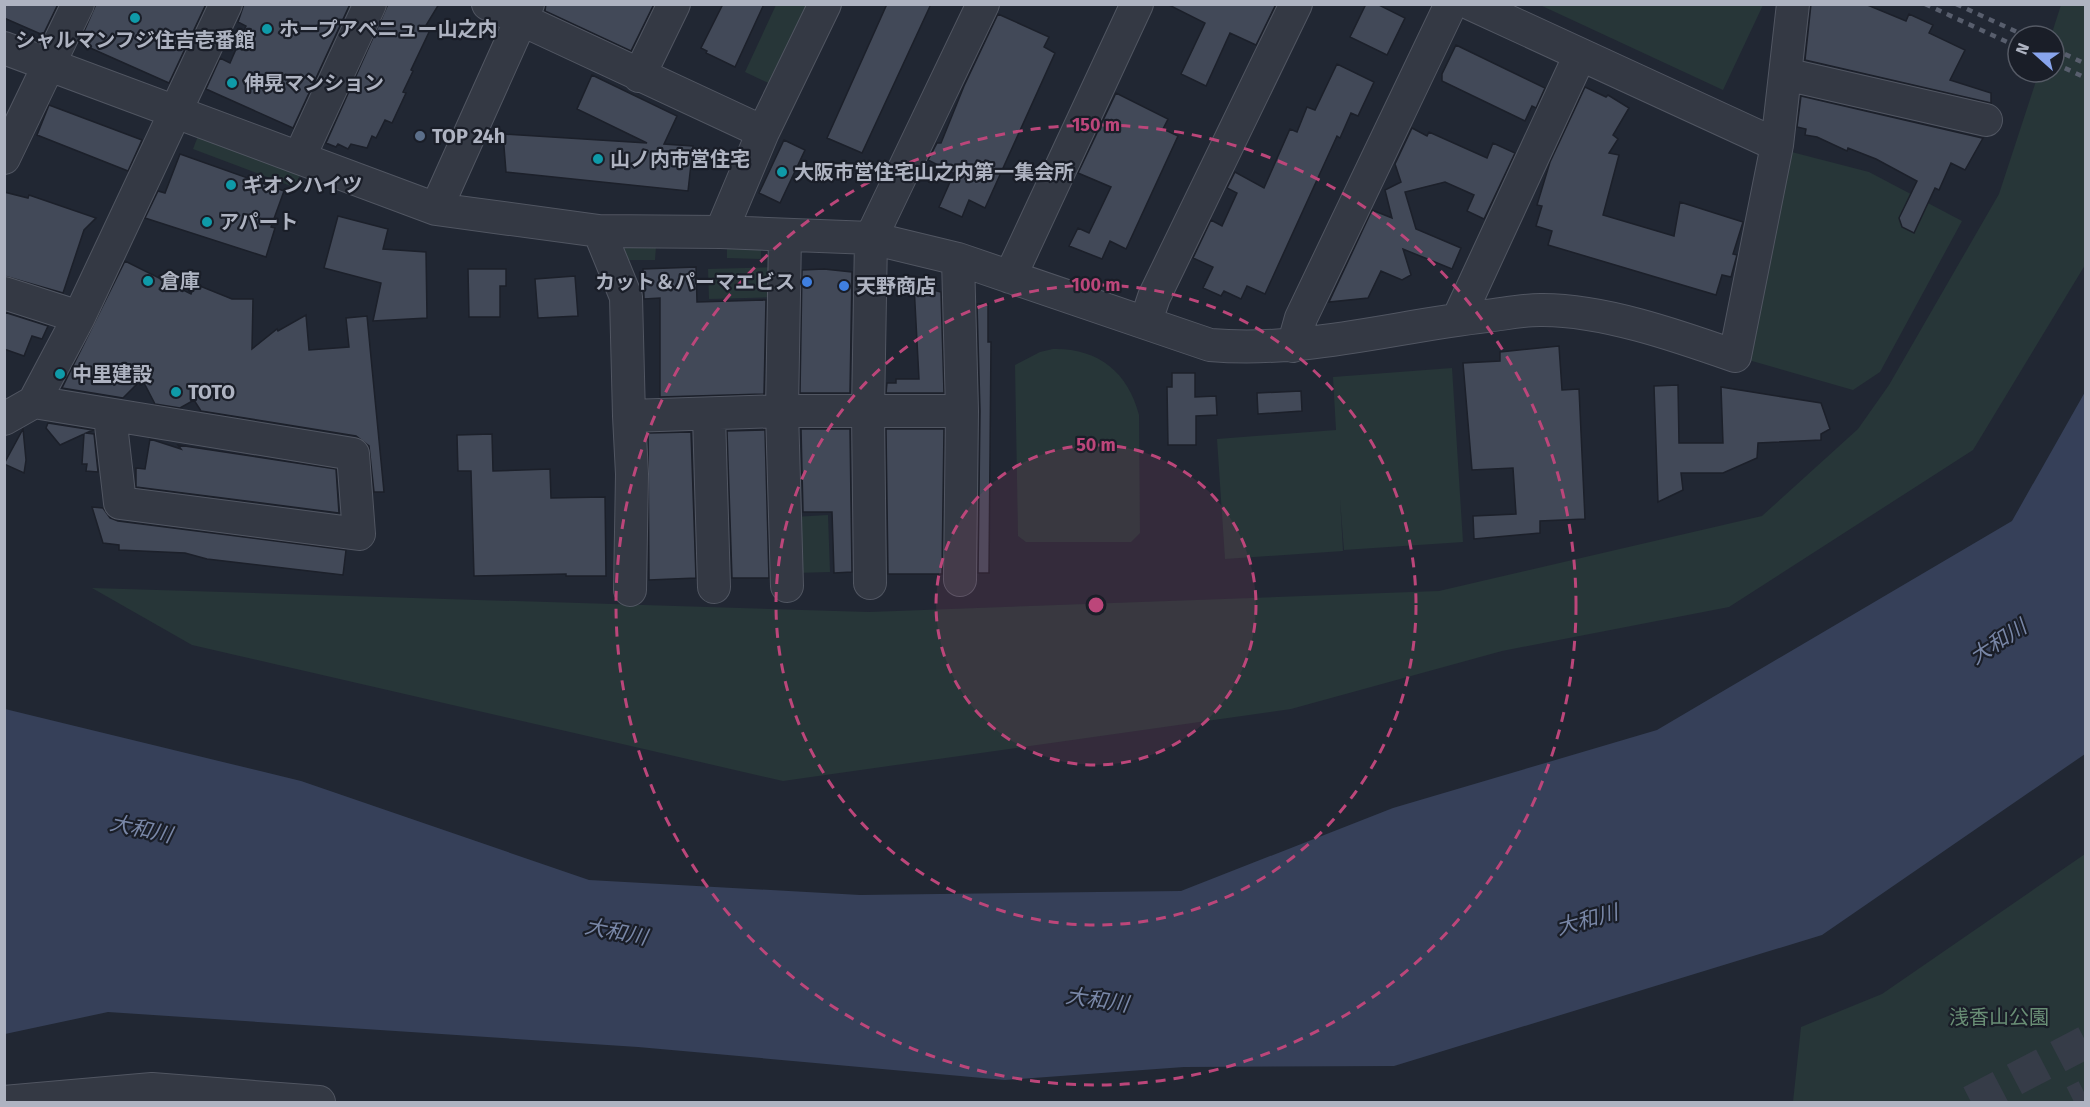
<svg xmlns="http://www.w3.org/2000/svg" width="2090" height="1107" font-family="'Fira Sans','Noto Sans JP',sans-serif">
	<rect width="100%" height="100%" fill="#212733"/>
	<path fill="#273638" d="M776,5h42l-39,83 -34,-16z
		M1540,5h223l-40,85z
		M2061,5h24v260l-112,185 -244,157 -227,44 -211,58 -508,72 -591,-136 -100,-57 777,24 570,-21 323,-75 96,-87 31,-44 110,-191 40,-122h15v-36h-3z
		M198,136l102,39 -4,13 -103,-39z
		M1780,149l89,23 93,49 -82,151 -27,18 -108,-31z
		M623,246l33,1 -1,13h-32z
		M727,247h34v12l-34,-1z
		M778,267l1,30 -70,2 -1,-30z
		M1053,349c45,-1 75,23 86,66l1,118 -9,9h-105l-8,-6 -3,-171 25,-13z
		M1452,368l11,174 -119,8 -4,-51 3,52 -118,8 -8,-120 119,-9 -3,-53z
		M828,515l2,57 -35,1 -2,-56z
		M2085,854v248h-292l8,-75 81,-33z"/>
	<path fill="#364059" d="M2085,392v362l-263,181 -428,131 -210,1 -179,13 -367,-33 -530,-35 -103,22v-325l296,72 288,99 271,15 321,-4 212,-83 264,-78 355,-209z"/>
	<path fill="#424958" stroke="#1c202a" stroke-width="1.5" d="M4,4h54l-15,31 -39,-17z
		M96,4h110l-37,79 -90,-40z
		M244,4h106l-57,124 -87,-39 14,-31 10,5 16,-37 -8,-4z
		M388,4h51l-14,23 5,3 -19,40 2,1 -10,21 3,1 -14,30 -7,-3 -9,18 -4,-2 -5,12 -16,-4 -3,5 -10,-5 -2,3 -10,-4z
		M546,4h108l-23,47 -86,-40z
		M723,4h41l-29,63 -29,-14 1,-2 -6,-3z
		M887,4h44l-69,149 -35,-15z
		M1167,4h109l-20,41 -26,-12 -24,53 -25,-12 24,-51z
		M1366,4h11l28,14 -18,37 -37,-18z
		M1811,4h54l41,17 3,-7 24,11 -4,8 36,17 -15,30 41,13v10l-186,-43z
		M998,14l51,23 -5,10 11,6 -70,155 -16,-8 -7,17 -23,-10 15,-34 -26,-13 9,-17h4l23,-57z
		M1456,45l89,43 -9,20 -4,-2 -7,15 -83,-40v-7z
		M1337,64l37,18 -16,34 -7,-3 -11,25 -3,-2 -72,158 -18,-8 -6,13 -17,-8 -3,5 -18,-8 10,-21 -20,-9 18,-38 11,6 15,-33 -10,-5 8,-16 29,16 26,-59 7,3 10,-25 8,3z
		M592,75l85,41 -13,28 29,2 -5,45 -182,-19 -3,-38 144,9 -70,-34z
		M1585,87l21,10 2,-2 21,13 -16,27 5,4 -9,14 10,2 -16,60 71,21 6,-34 63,20 -10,32 4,1 -6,22 -9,-2 -6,20 -168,-50 4,-14 -16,-5 6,-20 -5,-1 13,-43z
		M1116,93l52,26 -5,10 15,7 -52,113 -16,-8 -8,18 -33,-13 9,-18 11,5 22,-46 -33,-14z
		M1801,96l181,42h1l-18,32 -14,-7 -12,27 -4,-2 -21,45 -12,-6 -3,-9 18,-37 -41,-22 -28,-11 -1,3 -30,-14 -12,-2 1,-6 -9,-2z
		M49,105l93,35 -14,31 -91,-36z
		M1412,128l15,8 2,-4 58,26 6,-15 22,10 -31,66 -17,-8 7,-16 -29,-13 -40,10 11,37 45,19 -9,21 -49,-20 8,26 -9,5 -21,-9 -13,27 -39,4 43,-92 20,8 -7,-28 16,-8 -6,-18z
		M784,140l21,10 -25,53 -21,-10z
		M180,154l104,37 -13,36 4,1 -9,29 -121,-39 13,-27 7,2z
		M4,192l24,6 1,-3 67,23 -12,12 -21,63 -59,-17z
		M338,216l50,13 -5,20 43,3 1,66 -54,3 8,-38 -57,-15z
		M125,261l66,33 4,-10 37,15h21l-1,50 25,-20 1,2 28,-16 3,35 40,-3 -3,-29 21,-2 17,176h-10l-5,-46 -13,-10 -155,-25 -7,-11 -14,8 -25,-4 -13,-25 -19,19 -61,-10z
		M696,267l1,35 69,-2 -2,94 -104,3v-99l-16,1 -1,-30z
		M468,269h38v17h-6v31h-31z
		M824,269l28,3 -2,121h-50l2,-123z
		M575,276l3,40 -40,2 -3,-39z
		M914,285l27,7 3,101h-58l1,-10h9v-4h23z
		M977,304h11v38h3l-2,231h-11l2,-162z
		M4,312l44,14 -6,13 -10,-3 -8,20 -20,-7z
		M1559,346l3,44 17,-1 6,130 -45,2v12l-66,6 -1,-23 43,-2 -3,-46 -41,2 -9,-107 37,-2v-9z
		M1172,373h23v24l21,-1 1,19 -21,1v29h-28l-1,-58h5z
		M1678,385l1,58h44l-2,-56 100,16 9,26 -9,5v6l-63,3 -1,15 -34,15h-42l2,17 -25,12 -4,-116z
		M1301,391l1,20 -44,3 -1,-21z
		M48,423l45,7 -7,3 8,1 4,38 -12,-1 1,-7h-5l2,-30 -24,11 -14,-17z
		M23,429l3,31 -2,13 -20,-9z
		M801,429h49l2,143 -18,1 -2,-61h-29z
		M886,429h58l-2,145h-54z
		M765,430l4,148h-37l-5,-147z
		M691,432l5,146 -47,2 -1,-147z
		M492,434l1,37 57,-2 1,29 54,-1 1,79h-40v-2l-92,2 -3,-105h-13l-1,-36z
		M150,439l31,10 -3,-4 158,24 3,44 -203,-26v-19l9,1z
		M92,507l11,1 7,10 8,3 228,29 -3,25 -136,-16 -22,-6 -66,-3v-5l-16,-2z"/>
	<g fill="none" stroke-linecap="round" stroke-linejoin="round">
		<path stroke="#363c48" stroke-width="33" stroke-dasharray="33 16" stroke-linecap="butt" d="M1971,1102l115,-60
			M2074,1102l12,-6"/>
		<g stroke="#515662" stroke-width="34">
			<path id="minor" d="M488,4l275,128
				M1471,4l306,141
				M4,48l432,161 163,22 122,1 150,6 87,21 252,86c96,8 181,-18 276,-29 18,-2 36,-6 54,-6 61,-1 138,26 195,46l42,-211 16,-141
				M1785,74l201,46
				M639,76l35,-72
				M300,156l70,-152
				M4,158l74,-154
				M436,209l92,-205
				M599,231l27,66 3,119 153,-5h180
				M721,232l42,-100 62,-128
				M785,236l-3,175 5,175
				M958,259l4,152 -2,169
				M1010,277l127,-273
				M4,293l75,24 147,-313
				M79,317l-45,85 319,52 6,80 -239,-31 -10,-87
				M1458,319l122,-264
				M1146,321l8,-24 142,-293
				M1293,346l8,-28 150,-314
				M709,415l5,172
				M629,416l3,58 -2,116
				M4,419l30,-17
				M870,583l-2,-170 3,-175 112,-234
				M4,1102l148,-13 167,13"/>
		</g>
		<use href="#minor" stroke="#343944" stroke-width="32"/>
		<path stroke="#585e6d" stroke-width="4.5" stroke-dasharray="6 6" stroke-linecap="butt" d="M1925,4l93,43
			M1956,4l70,32
			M2054,49l32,15
			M2054,63l32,15"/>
	</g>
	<circle cx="1096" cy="605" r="160" fill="#bc467a" fill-opacity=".12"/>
	<g fill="none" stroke="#bc467a" stroke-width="3" stroke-dasharray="10 8">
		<circle cx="1096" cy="605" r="160"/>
		<circle cx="1096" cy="605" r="320"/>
		<circle cx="1096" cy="605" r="480"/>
	</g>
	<g fill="#0f9aa8" stroke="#1a1e28" stroke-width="2">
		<circle cx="135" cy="18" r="6"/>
		<circle cx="267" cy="29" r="6"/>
		<circle cx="232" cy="83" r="6"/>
		<circle cx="598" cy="159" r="6"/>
		<circle cx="782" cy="172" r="6"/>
		<circle cx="231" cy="185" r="6"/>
		<circle cx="207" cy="222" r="6"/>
		<circle cx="148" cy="281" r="6"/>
		<circle cx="60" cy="374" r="6"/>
		<circle cx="176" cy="392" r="6"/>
	</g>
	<circle fill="#5c6f8a" stroke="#1a1e28" stroke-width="2" cx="420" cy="136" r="6"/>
	<g fill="#3f7fe0" stroke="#1a1e28" stroke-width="2">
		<circle cx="807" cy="282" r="6"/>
		<circle cx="844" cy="286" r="6"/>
	</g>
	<g text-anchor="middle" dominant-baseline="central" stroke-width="4.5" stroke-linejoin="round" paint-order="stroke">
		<g font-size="20" font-weight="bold" fill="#aeb3c1" stroke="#1a1e28" text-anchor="start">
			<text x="279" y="29">ホープアベニュー山之内</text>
			<text x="135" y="40" text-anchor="middle">シャルマンフジ住吉壱番館</text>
			<text x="244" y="83">伸晃マンション</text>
			<text x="432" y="136">TOP 24h</text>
			<text x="610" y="159">山ノ内市営住宅</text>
			<text x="794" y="172">大阪市営住宅山之内第一集会所</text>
			<text x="243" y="185">ギオンハイツ</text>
			<text x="219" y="222">アパート</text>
			<text x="160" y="281">倉庫</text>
			<text x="795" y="282" text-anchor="end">カット＆パーマエビス</text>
			<text x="856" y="286">天野商店</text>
			<text x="72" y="374">中里建設</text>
			<text x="188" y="392">TOTO</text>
		</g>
		<g font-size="20" fill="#698e75" stroke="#1a1e28">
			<text x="1999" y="1017">浅香山公園</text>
		</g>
		<g font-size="21" font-style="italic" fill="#7987a7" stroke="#1a1e28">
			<text transform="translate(1998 642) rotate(-33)">大和川</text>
			<text transform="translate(141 829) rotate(12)">大和川</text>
			<text transform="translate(1587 920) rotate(-15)">大和川</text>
			<text transform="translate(616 932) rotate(11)">大和川</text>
			<text transform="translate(1097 1000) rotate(8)">大和川</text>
		</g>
	</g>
	<circle cx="1096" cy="605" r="9" fill="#bc467a" stroke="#1a1e28" stroke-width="3"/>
	<g font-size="18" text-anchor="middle" font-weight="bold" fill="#bc467a" stroke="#1a1e28" stroke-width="4.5" stroke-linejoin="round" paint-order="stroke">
		<text x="1096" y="131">150 m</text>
		<text x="1096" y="291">100 m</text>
		<text x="1096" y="451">50 m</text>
	</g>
	<rect width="2090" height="1107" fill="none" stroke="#aeb3c1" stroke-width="12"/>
	<g transform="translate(2036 54) rotate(291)"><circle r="28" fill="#1a1e28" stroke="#555a65" stroke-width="1.5"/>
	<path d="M0-4.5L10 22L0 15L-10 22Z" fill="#88a4ec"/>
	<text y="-9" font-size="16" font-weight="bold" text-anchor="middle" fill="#aeb3c1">N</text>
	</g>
</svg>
